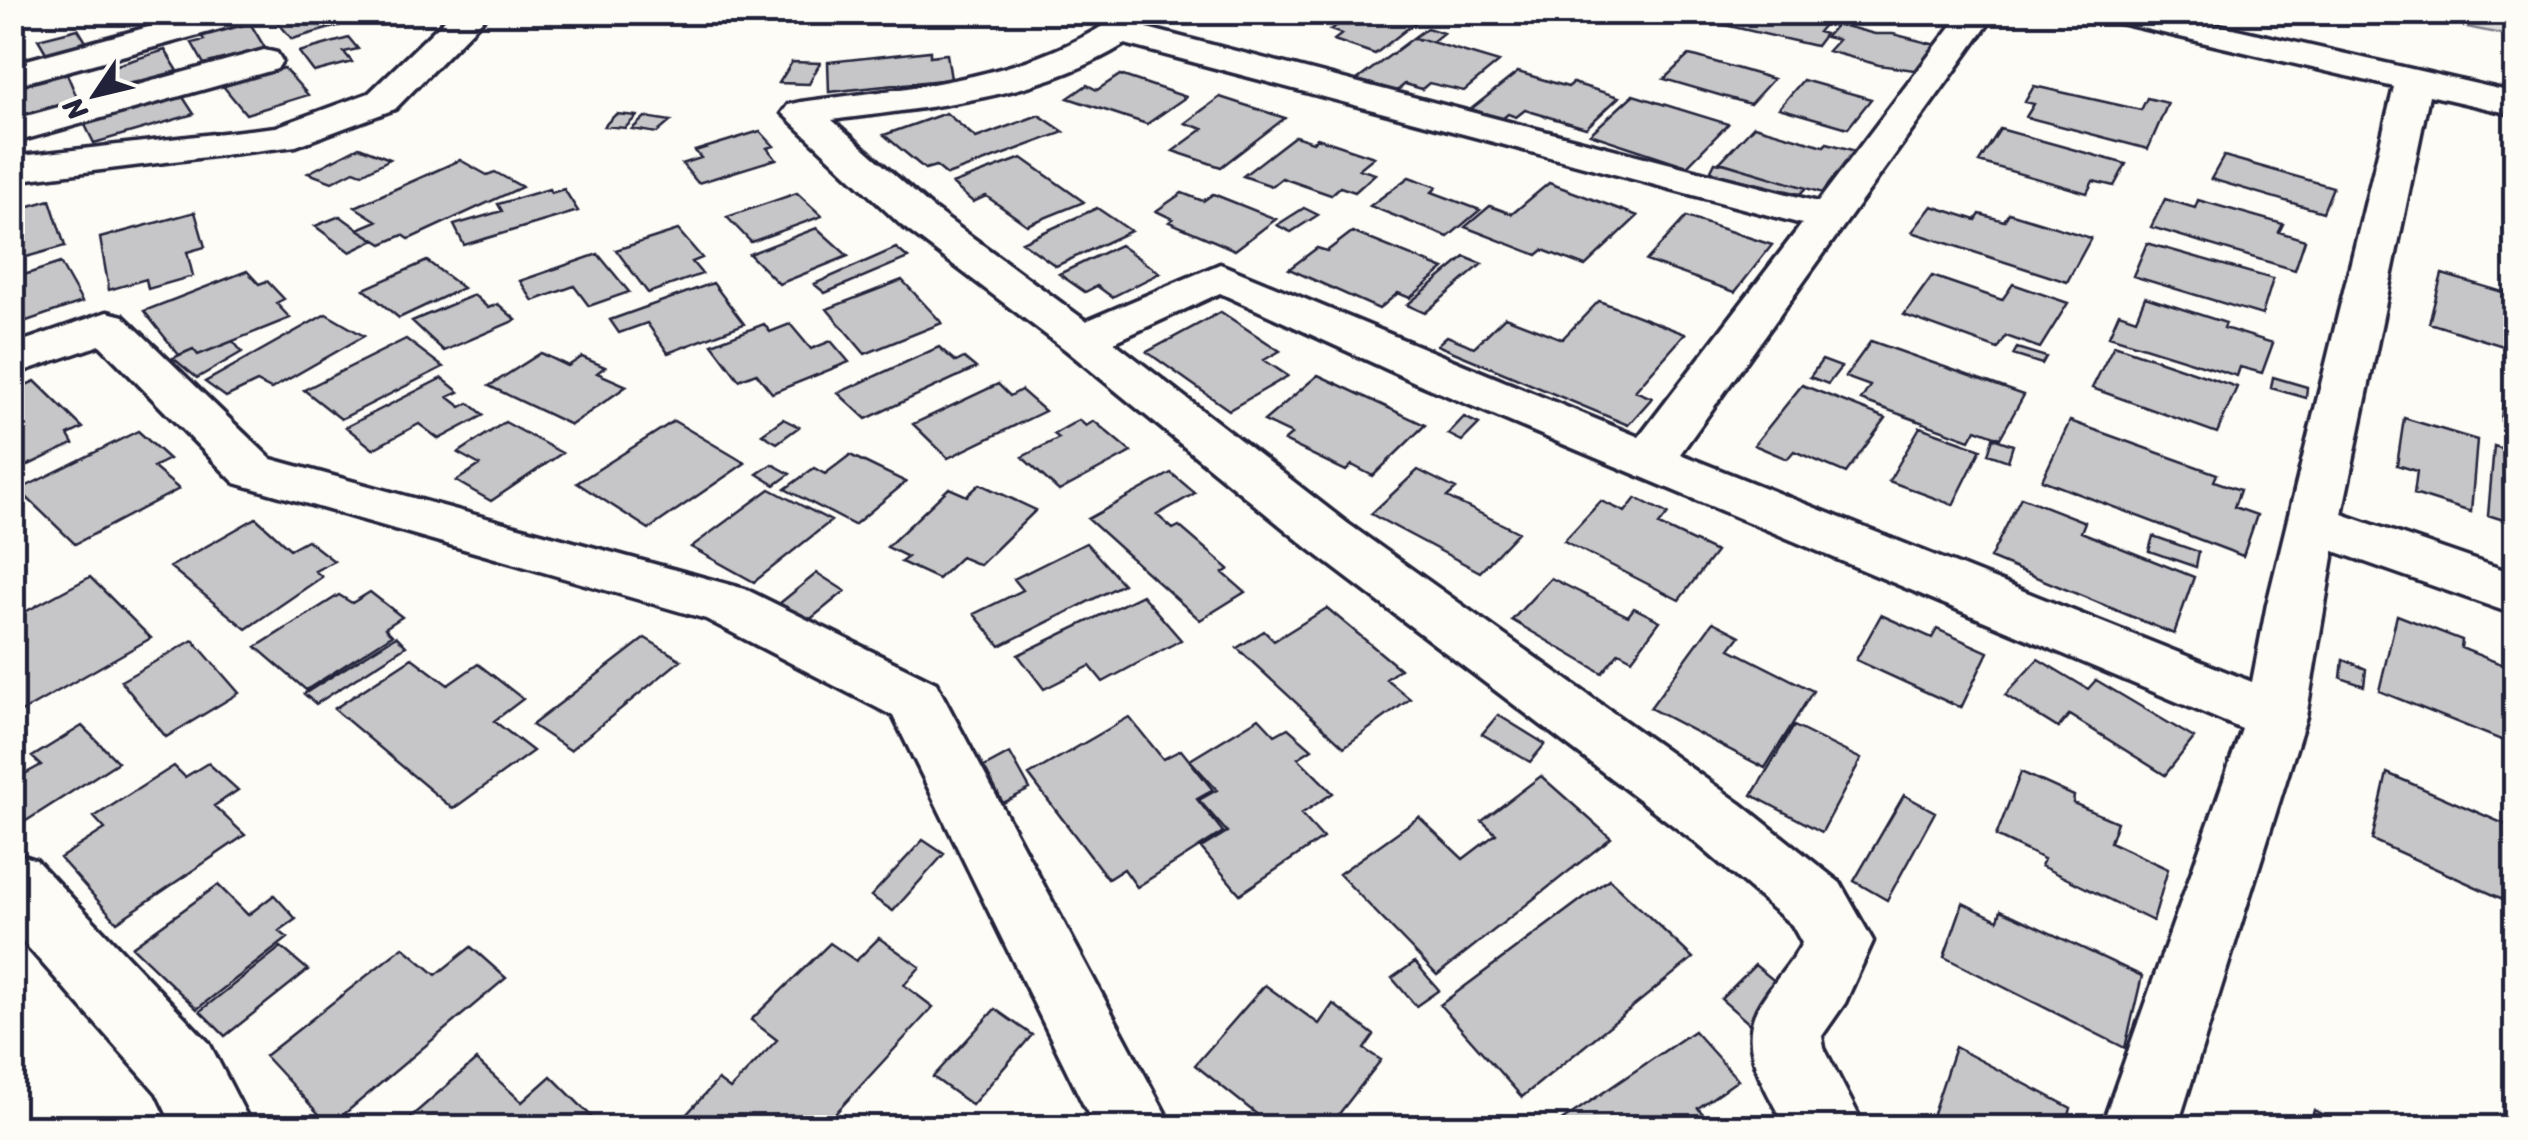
<svg xmlns="http://www.w3.org/2000/svg" width="2528" height="1140" font-family="Sriracha,sans-serif">
	<rect width="100%" height="100%" fill="#fdfcf7"/>
	<filter id="ink" filterUnits="userSpaceOnUse"><feTurbulence type="fractalNoise" baseFrequency=".01" numOctaves="2"/><feDisplacementMap in="SourceGraphic" scale="20" xChannelSelector="R" yChannelSelector="G"/><feConvolveMatrix kernelMatrix="1 2 1 2 8 2 1 2 1" color-interpolation-filters="sRGB"/></filter>
	<g filter="url(#ink)">
		<path fill="#dddcdb" stroke="#807f8b" stroke-width="2.5" d="M2399,13h116v24l-101,-21z"/>
		<path fill="#b2b2b7" stroke="#787885" stroke-width="2.5" d="M500,13v-1l358,1 -30,6z"/>
		<path fill="#c6c6c8" stroke="#22223b" stroke-width="2.5" d="M100,12h63l-22,13 -50,-9z
			M285,12h53l10,11 -56,16 -16,-19 12,-4z
			M1358,12h29l29,10 -41,32 -41,-14 8,-6 -12,-4z
			M1737,12h72l21,6 -12,14 7,2 -9,12 -91,-21z
			M250,23l15,25 -61,16 -12,-21 12,-3 -3,-5z
			M1837,24l38,10h18l47,12 -19,25 -42,-6 -51,-14 10,-11 -12,-3z
			M1427,28l16,5 -11,9 -19,-4z
			M78,29l10,16 -40,11 -10,-17z
			M349,38l9,11 -14,3 8,10 -38,10 -15,-20z
			M1412,39l13,1 74,22 -35,29 -35,-8 -7,6 -17,-5 -8,7 -40,-11z
			M165,50l13,21 -65,17 -9,-19z
			M930,51v5l17,-2 4,25 -122,13 -1,-30z
			M1689,55l9,2 75,22 -23,25 -86,-25z
			M792,62l28,1 -11,21 -30,-1z
			M284,68l24,27 -62,19 -23,-28z
			M1518,72l50,15 5,-4 46,14 -33,31 -61,-18 -9,7 -8,-3 -6,5 -31,-10z
			M67,74l11,26 -64,17 -2,-25 7,-2 -2,-3z
			M1120,75l66,22 -39,27 -79,-26 19,-13 10,5z
			M1803,80l68,19 -23,29 -69,-20z
			M2034,86l107,24 6,-12 21,5 -20,46 -122,-32 8,-13 -9,-2z
			M181,94l13,20 -100,29 -11,-22z
			M1633,95l95,29 -41,42 -97,-32z
			M1220,97l65,21 -64,49 -48,-16 30,-22 -18,-6z
			M946,113l30,25 63,-23 25,17 -117,43 -11,-9 -11,3 -41,-34z
			M616,114l21,2 -12,12 -21,-2z
			M645,117l26,4 -14,12 -25,-4z
			M1754,126l70,20 3,-3 32,9 -33,42 -106,-32z
			M2000,129l126,35 -12,22 -21,-5 -6,12 -108,-31z
			M760,131l14,15 -7,2 9,11 -78,24 -16,-19 19,-6 -6,-7z
			M1295,136l18,6 4,-4 57,19 -15,12 16,5 -20,18 -15,-5 -9,8 -49,-17 -10,8 -29,-10z
			M359,147l31,12 -28,15 -8,-3 -22,11 -24,-9z
			M2224,156l109,31 -10,25 -112,-33z
			M1022,158l62,44 -57,23 -41,-29 -13,6 -21,-18z
			M460,160l27,15 8,-3 27,15 -113,52 -6,-4 -21,9 -24,-15 19,-8 -22,-14z
			M1715,162l11,2 80,24 -6,6 -83,-20 -6,-4z
			M1409,177l28,10 -5,5 48,18 -32,27 -78,-31z
			M1549,183l89,33 -53,50 -42,-16 -6,5 -72,-28 25,-21 22,8z
			M549,189l2,4 13,-4 14,22 -114,34 -10,-20 48,-14 -4,-7z
			M797,193l25,23 -71,26 -24,-25z
			M1182,193l21,8 10,-7 63,25 -41,31 -66,-28 4,-3 -17,-8z
			M2165,199l30,9 3,-8 85,24 -4,8 26,8 -10,30 -144,-43z
			M50,200l15,46 -53,15v-50z
			M1932,206l44,14 4,-6 24,7 5,-8 82,25 -24,44 -155,-50z
			M1097,208l34,23 -75,35 -34,-24z
			M1304,208l14,7 -27,17 -14,-7z
			M195,212l10,35 -18,5 6,24 -45,13 -2,-10 -37,11 -9,-52z
			M340,216l18,13 17,11 -25,12 -35,-26z
			M1686,217l86,28 -37,47 -89,-31z
			M817,228l31,28 -69,28 -30,-30z
			M678,230l24,28 -10,4 10,12 -54,19 -32,-43z
			M1352,232l92,37 -34,29 -12,-5 -19,16 -90,-40 28,-21 10,3z
			M2147,243l126,36 -11,36 -129,-39z
			M1120,245l40,28 -48,24 -15,-11 -12,6 -26,-18z
			M896,248l12,10 -83,35 -11,-9z
			M598,254l31,38 -40,14 -15,-20 -41,15 -13,-20z
			M1465,257l17,7 -57,49 -18,-8z
			M427,261l36,27 -64,30 -35,-29z
			M60,263l22,39 -70,24v-47z
			M247,271l12,13 8,-3 17,18 -8,4 14,15 -92,37 -5,-6 -14,6 -35,-44z
			M2442,274l74,22v54l-87,-27z
			M1932,276l70,24 11,-16 55,19 -28,45 -34,-12 -8,13 -94,-34z
			M902,280l40,43 -77,31 -38,-45z
			M713,283l31,41 -76,29 -21,-30 -28,10 -9,-13z
			M474,295l14,13 10,-4 18,16 -72,31 -32,-30z
			M2145,297l81,26 -2,5 49,15 -11,30 -22,-6 -3,9 -128,-40 10,-23 17,6z
			M1599,301l86,33 -50,57 17,7 -24,27 -191,-80 10,-9 27,11 31,-30 57,22z
			M1221,312l59,39 -16,9 24,16 -59,34 -82,-58z
			M326,314l38,22 -93,53 -14,-7 -31,15 -21,-15z
			M764,324l6,8 20,-8 21,25 20,-8 18,21 -77,31 -16,-20 -17,7 -27,-36z
			M406,339l37,28 -102,52 -37,-29z
			M233,341l9,11 -45,26 -24,-20 20,-9 5,6z
			M1871,341l153,54 -24,43 -24,-9 -6,11 -109,-40 9,-14 -25,-9z
			M2114,345l123,42 -20,46 -125,-45z
			M939,347l17,15 8,-4 12,10 -110,51 -28,-26z
			M2017,348l29,9 -4,7 -29,-9z
			M541,353l27,13 14,-9 23,10 -8,6 30,13 -56,39 -82,-39z
			M1822,360l19,7 -13,17 -18,-7z
			M2506,370l10,3v53l-15,-5z
			M1318,375l107,50 -52,51 -21,-11 -6,6 -62,-30 8,-7 -28,-13z
			M2273,377l34,10 -1,11 -35,-10z
			M442,378l17,14 -11,5 13,10 8,-4 15,12 -45,24 -20,-15 -46,25 -27,-22z
			M35,381l48,47 -15,7 5,9 -55,26 -6,-4v-75z
			M998,384l12,12 11,-6 24,21 -97,47 -35,-34z
			M1802,385l84,33 -40,55 -52,-22 -7,8 -33,-14z
			M1464,417l15,7 -17,17 -14,-7z
			M2404,418l73,22 -6,72 -57,-18 3,-23 -20,-6z
			M783,419l16,8 -22,16 -15,-9z
			M1079,420l7,6 8,-5 37,31 -72,39 -37,-34 37,-19 -5,-4z
			M674,421l71,42 -96,66 -72,-46z
			M2070,421l147,53 -3,7 26,9 -6,17 23,8 -14,41 -201,-76z
			M505,422l57,31 -71,48 -35,-20 24,-16 -22,-12z
			M1920,427l61,22 -28,56 -64,-24z
			M138,431l31,28 -16,8 26,22 -104,55 -56,-54z
			M1993,438l20,7 -5,16 -20,-7z
			M2494,446l22,7v71l-28,-9z
			M850,455l56,27 -52,43 -69,-36 29,-21 11,6z
			M772,464l18,10 -15,11 -18,-11z
			M1418,470l38,19 -9,8 71,35 -38,40 -109,-58z
			M1171,473l24,20 -38,22 16,14 6,-3 50,43 -6,4 22,19 -45,28 -112,-101z
			M980,484l56,26 -56,55 -19,-8 -23,22 -37,-17 7,-5 -21,-10 62,-59 18,8z
			M770,489l61,32 -77,61 -63,-35z
			M2021,497l64,25 -4,10 113,45 -20,57 -184,-76z
			M1636,498l32,16 -9,11 57,27 -37,48 -115,-59 37,-40 24,11z
			M256,518l34,31 17,-9 27,21 -19,10 7,6 -76,52 -76,-62z
			M2153,536l46,16 -3,15 -47,-16z
			M1086,543l37,41 -123,62 -26,-32 49,-24 -9,-11z
			M817,573l28,18 -43,35 -28,-18z
			M90,577l61,61 -135,77 -4,-5v-91z
			M1551,578l77,38 6,-8 26,13 -28,38 -13,-7 -17,21 -90,-53z
			M370,592l32,25 -17,11 7,7 -86,55 -50,-43 83,-52 13,8z
			M1142,595l39,45 -78,42 -13,-16 -46,23 -26,-34z
			M1327,608l73,61 -14,10 24,20 -66,48 -107,-99 27,-17 10,10z
			M1881,615l51,23 5,-9 51,23 -27,56 -105,-48z
			M2397,615l65,25 -1,8 55,22v76l-137,-55z
			M1713,622l27,14 -10,13 83,42 -48,77 -115,-60z
			M396,636l10,10 -90,58 -12,-10z
			M645,638l36,22 -111,90 -38,-25z
			M193,640l46,53 -73,44 -45,-56z
			M412,658l36,27 30,-21 45,35 -29,22 39,30 -80,58 -119,-100z
			M2038,659l50,30 8,-9 98,58 -29,37 -96,-60 -11,13 -53,-33z
			M2343,659l23,10 -2,17 -23,-8z
			M1498,715l47,29 -15,18 -48,-28z
			M1129,717l34,42 18,-9 32,40 -16,9 26,33 -86,55 -13,-18 -16,10 -79,-104z
			M1259,718l16,17 13,-7 24,21 -14,9 35,35 -32,21 22,24 -83,56 -39,-46 26,-16 -28,-32 18,-10 -27,-30z
			M82,726l36,36 -106,68v-26l5,-2 -5,-5v-16l29,-16 -9,-8z
			M1794,726l67,33 -39,73 -70,-37z
			M1010,753l20,36 -27,14 -19,-36z
			M208,763l30,27 -24,16 31,29 -128,87 -57,-64 45,-29 -11,-12 80,-51 11,11z
			M2021,772l53,24 -1,7 44,19 -7,20 58,27 -15,52 -112,-55 3,-7 -48,-23z
			M2387,773l129,56v76l-144,-65z
			M1541,776l70,62 -174,137 -98,-101 80,-57 44,42 33,-25 -14,-13z
			M1904,795l31,17 -48,88 -33,-19z
			M923,840l21,14 -51,57 -22,-15z
			M1609,879l84,79 -171,139 -82,-92z
			M218,885l30,30 26,-20 22,24 -17,12 9,7 -91,71 -65,-62z
			M1963,903l35,17 3,-10 141,66 -17,72 -181,-91z
			M879,938l41,29 -16,18 29,22 -111,121h-148l44,-48 12,9 47,-49 -26,-20 79,-77 26,18z
			M281,947l27,23 -83,66 -25,-25z
			M403,947l33,28 35,-28 35,31 -176,148 -65,-70z
			M1415,962l24,28 -23,16 -24,-28z
			M1755,965l33,27 -36,34 -31,-27z
			M1265,985l54,39 14,-20 41,31 -10,14 17,11 -53,68h-54l-79,-63z
			M995,1009l37,26 -60,70 -39,-28z
			M1694,1031l44,49 -40,28 17,20h-155l-3,-4z
			M1955,1047l116,61 -5,20h-138z
			M476,1060l46,42 29,-26 40,40 -13,12h-180z
			M2314,1110l33,18h-37z"/>
		<g fill="none" stroke-linecap="round" stroke-linejoin="round">
			<g stroke="#22223b" stroke-width="7">
				<path id="minor" d="M204,12h58l-5,7 -245,67v-22z
					M453,12h37l-95,97 -99,37 -284,35v-24l264,-30 93,-34z
					M1124,12h40l-17,16 671,174 144,-190h35l-317,442 572,228 15,-78 127,-517 -291,-68 -5,-7h64l354,81v22l-87,-20 -87,419 174,60v41l-182,-64 -28,166 -129,411h-76l141,-399 -827,-347 -195,-89 -106,49 233,181 394,281 99,79 33,58 -28,62 -23,33 2,12 41,80h-79c-20,-40 -52,-83 -25,-126 13,-21 30,-38 41,-59l-10,-18 -97,-83 -386,-293 -243,-199 -165,-125 -119,-112 6,-8 13,-3c113,-15 227,-22 323,-90zM1125,44l677,180 -163,213 -419,-173 -134,57 -155,-114 -99,-87c99,-13 206,-22 293,-76z
					M264,50l13,3 5,8 -5,8 -265,74v-23z
					M107,312l16,4 148,143 474,130 191,94 237,445h-78l-202,-412 -187,-97 -471,-136 -135,-138 -88,30v-30z
					M12,852l24,8 173,183 44,85h-79l-17,-35 -145,-164z"/>
			</g>
			<use href="#minor" fill="#fdfcf7" fill-rule="evenodd"/>
		</g>
	</g>
	<rect width="2528" height="1140" fill="none" stroke="#fdfcf7" stroke-width="50"/>
	<rect x="25" y="25" width="2478" height="1090" fill="none" stroke="#22223b" stroke-width="4" filter="url(#ink)"/>
	<g transform="translate(95 95) rotate(235)" stroke="#fdfcf7" stroke-width="8" paint-order="stroke">
	<path d="M0-8L18 38L0 25L-18 38Z" fill="#22223b"/>
	<text y="-15" font-size="28" font-weight="bold" text-anchor="middle" fill="#22223b">N</text>
	</g>
</svg>
